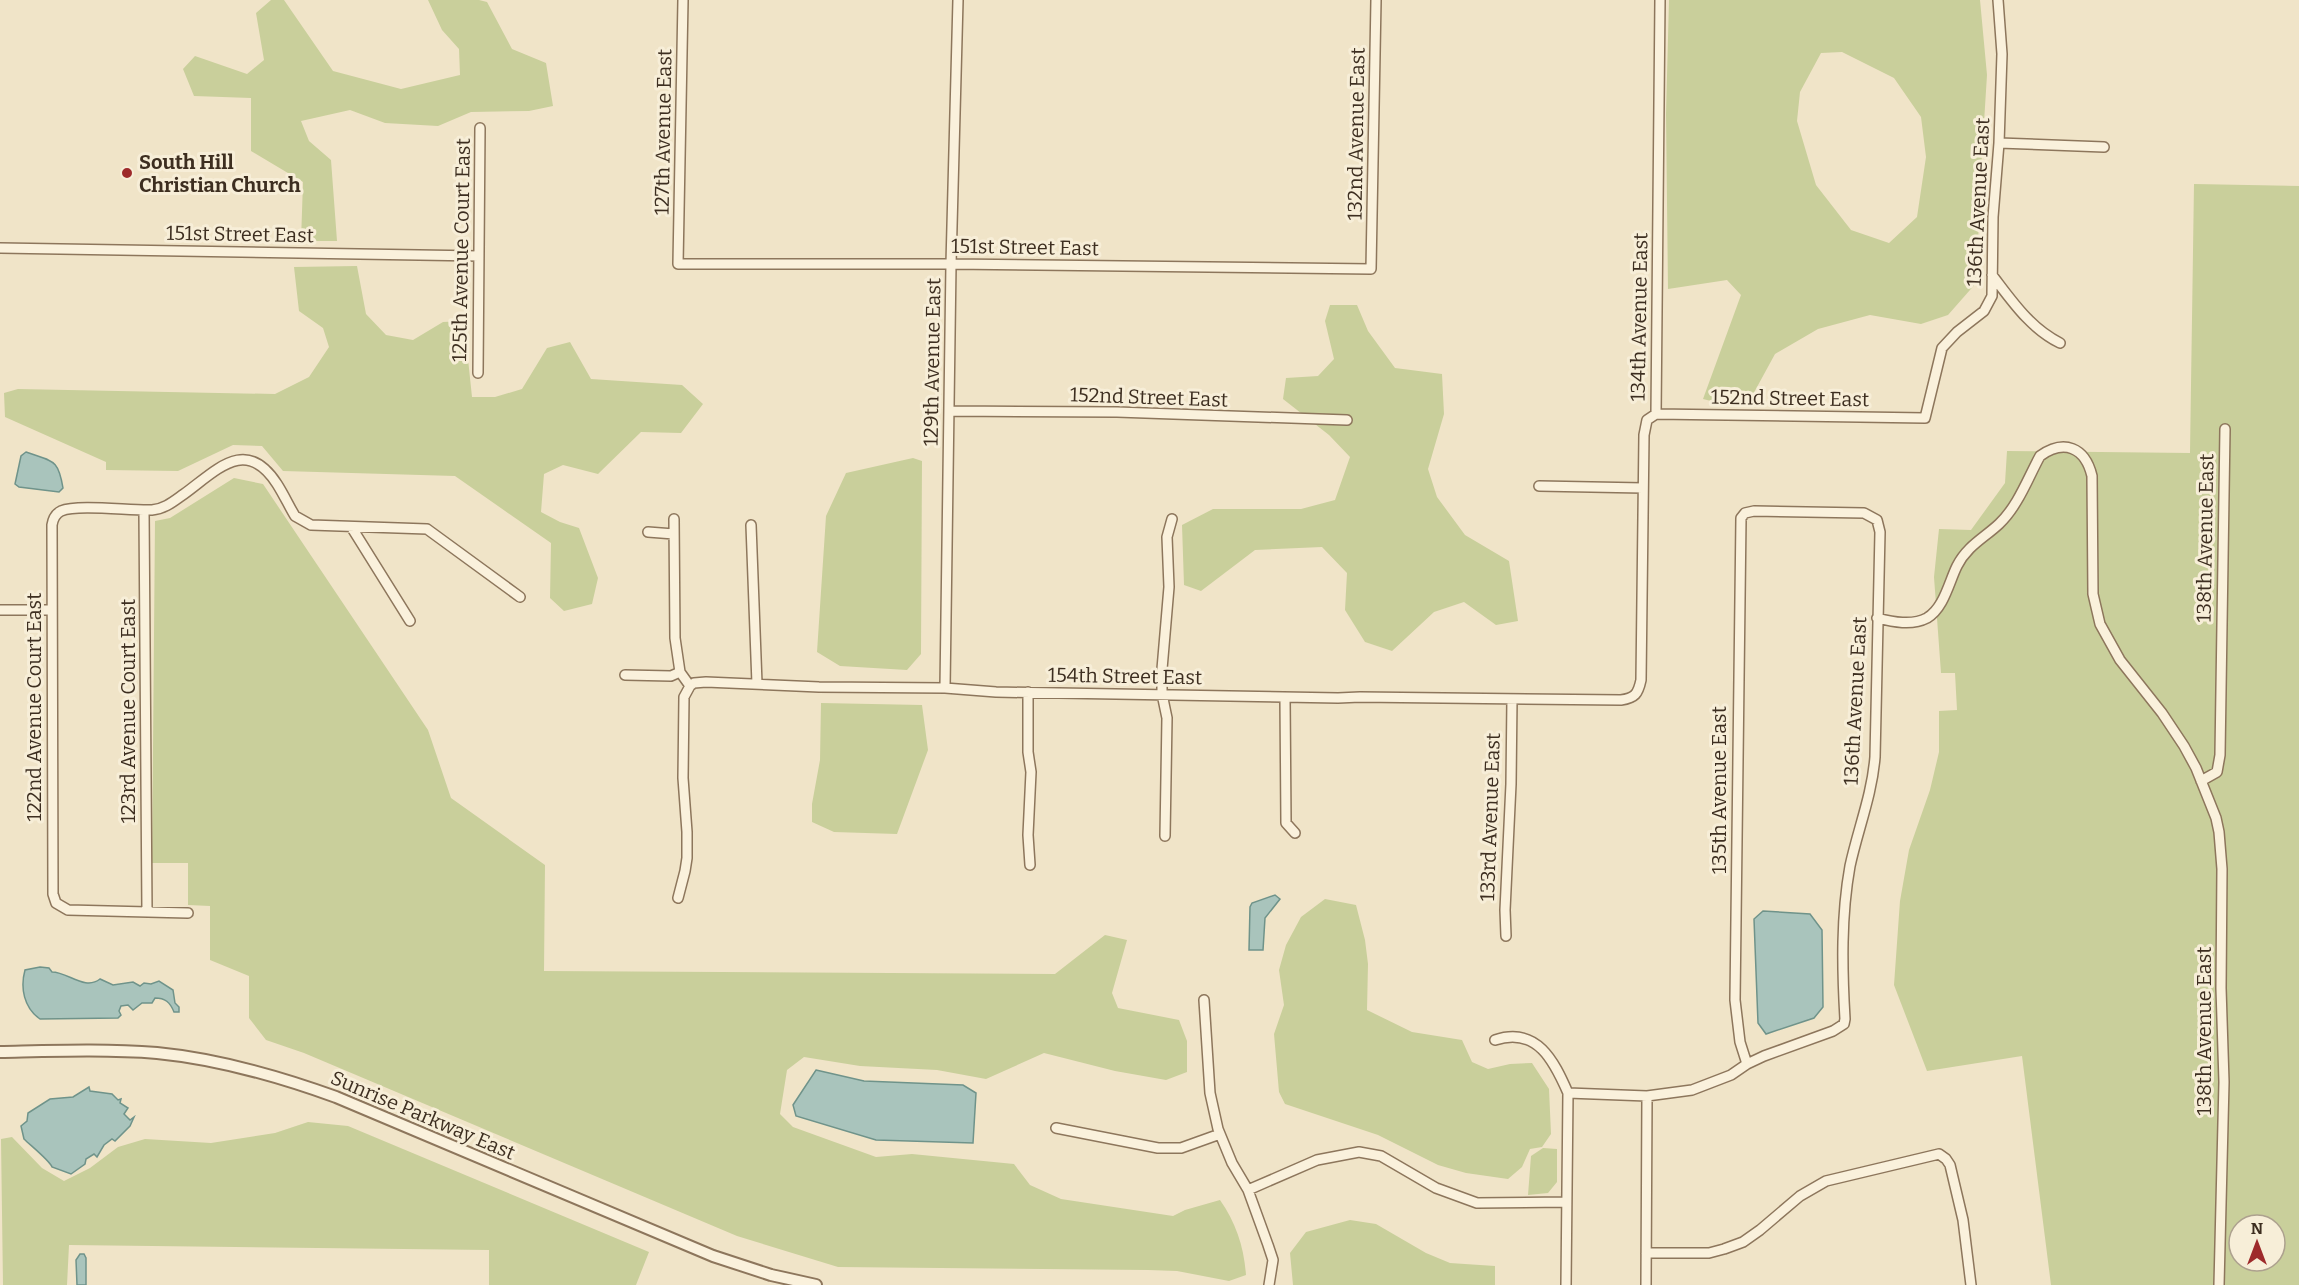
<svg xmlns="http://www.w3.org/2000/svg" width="2299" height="1285" font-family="Bitter,serif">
	<rect width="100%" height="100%" fill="#f0e4c8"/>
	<path fill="#c9cf9b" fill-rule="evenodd" d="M271,0h13l49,71 68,18 59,-14 -1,-26 -17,-19 -14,-30h51l8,2 25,47 34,14 7,43 -24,5 -58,1 -33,14 -53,-3 -35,-13 -49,11 8,20 22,19 6,81h-36l2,-59 -52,-31v-53l-57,-2 -11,-27 12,-13 52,18 17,-14 -8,-47z
		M1669,0h311l7,75 -6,95 -9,14 7,29 -2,69 -29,33 -27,9 -51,-9 -52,14 -43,25 -24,44 -24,7 -24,-6 38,-104 -14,-15 -59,9 -2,-175zM1842,52l52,26 27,39 5,40 -9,60 -28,26 -38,-13 -35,-45 -19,-64 3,-29 21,-39z
		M2194,184l105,2v1099h-248l-29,-229 -95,15 -33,-86 6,-84 9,-51 21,-60 9,-38v-41l18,-1 -2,-37h-14l-7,-96 5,-48 32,1 34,-47 2,-32 183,2zM2239,1225h36v36h-36z
		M357,266l9,48 20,21 27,5 30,-18 21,-1 8,76h23l27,-8 25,-41 23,-6 21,37 91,6 21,19 -22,29 -40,-1 -43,42 -35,-9 -19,9 -3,38 19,10 19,6 19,50 -6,26 -28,7 -14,-13 1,-55 -96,-67 -172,-5 -21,-25 -29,-1 -55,26 -72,-1v-8l-101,-45 -1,-24 14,-4 257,5 34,-17 20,-30 -6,-19 -24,-17 -5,-44z
		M1330,305h27l11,26 27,37 47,6 2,40 -16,55 9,28 28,38 44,26 9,60 -22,4 -32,-23 -30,10 -42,39 -27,-9 -20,-32 2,-37 -25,-26 -67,3 -54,41 -17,-6 -2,-60 31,-16h88l34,-9 15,-43 -21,-22 -46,-36 3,-21 32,-2 16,-17 -9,-38z
		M913,458l9,3 -1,193 -14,16 -67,-4 -23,-14 9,-136 20,-43z
		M234,478l29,6 165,246 23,68 94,67 -1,106 511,3 50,-39 22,5 -15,53 6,15 61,12 8,21v31l-21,8 -51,-9 -71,-18 -58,26 -49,-9 -77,-4 -56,-9 -17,13 -7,44 13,13 83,30 36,-3 102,10 16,21 31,14 112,17 12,-6 35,-10c16,23 24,47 26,75l-17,6 -52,-10 -29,-1 -310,-3 -101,-31 -433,-183 -38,-13 -17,-22v-42l-39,-16v-54l-22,-1v-42h-36l3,-342 15,-3z
		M821,703l101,2 6,45 -31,84 -63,-2 -22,-10v-18l8,-44z
		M1325,899l31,6 9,35 3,24 -1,46 45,22 50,8 10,22 16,7 22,-5 22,-1 17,26 2,45 -9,13 -12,2 -8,18 -14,12 -42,-6 -28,-8 -60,-30 -93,-31 -6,-12 -5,-58 10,-29 -5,-35 7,-25 15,-28z
		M308,1122l40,4 301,126 -13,33h-147v-35l-420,-5 -2,40h-64l-2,-146 11,-2 30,31 22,13 26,-13 28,-21 27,-8 66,4 64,-10z
		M1543,1148l14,1v33l-9,11 -20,2 3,-39z
		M1350,1220l26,4 50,29 24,10 45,3v19h-202l-3,-32 16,-21z"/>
	<path fill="#a9c4bc" stroke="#6f938a" stroke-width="1.5" d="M26,452c27,10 32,6 37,36l-4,4 -40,-5 -4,-3 6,-28z
		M1275,895l5,4 -15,19 -2,32h-14l1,-43 2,-4z
		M1763,911l47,3 12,16 1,77 -9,11 -48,16 -8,-11 -4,-104z
		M40,967l9,1 3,4c16,0 33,19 48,7l13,6 20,-3 7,4 4,-3 7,1 8,-3 14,9 2,13 4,4v5h-5c-4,-10 -9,-14 -19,-14l-3,5h-10l-9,7 -5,-5 -7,1 -2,5 2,4 -3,3 -78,1c-16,-11 -20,-31 -15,-49z
		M816,1070l48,11 99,4 13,8 -3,50 -97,-3 -80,-24 -3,-11z
		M89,1087l1,4c7,1 15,2 22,3l6,6 3,-1 -1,4 8,5 -4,6 6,6 4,-3 -4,9 -15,15 -3,-2 -8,6 -7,12 -3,-3 -8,5 -1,5 -14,10 -19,-7c-2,-6 -22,-22 -28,-28l-3,-13 6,-5 1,-8 22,-14 23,-2z
		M80,1254h4l2,4v27h-9l-1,-25z"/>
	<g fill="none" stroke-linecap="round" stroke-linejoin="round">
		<g stroke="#8d765c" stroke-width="12">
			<path id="minor" d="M683,0l-5,264h273l420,5 5,-269
				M1999,143l105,4
				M0,248l479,8
				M1992,275c20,26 38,53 68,68
				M478,373l2,-245
				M950,411l167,1 230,8
				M1656,414l269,4 17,-70 15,-16 27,-21 8,-15 1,-79 6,-74 3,-89 -4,-54
				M1656,414l4,-414
				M1539,486l104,2
				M144,511l3,400
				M674,519l1,119 5,34 10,14 4,-3 12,-1 113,5 126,1 51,4 342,6 22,-1 261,3c14,-2 17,-6 20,-20l3,-245 3,-15 9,-6
				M751,525l6,159
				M352,528l58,93
				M648,532l26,2
				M0,610h51
				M1877,618c16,4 35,8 50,0 17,-10 22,-36 30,-52 10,-20 27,-28 42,-42 19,-18 29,-46 41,-68 24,-17 45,-9 52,20l1,118 7,30 20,36 42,53 22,33 12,22 20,50 3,14 3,37 -1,119 3,94 -5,203
				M625,675l46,1 9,-4
				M945,688l6,-424 7,-264
				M1028,692v60l3,20 -3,63 2,30
				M1285,698l1,125 9,10
				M2201,781l16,-9 3,-17 5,-326
				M1165,836l2,-118 -5,-24v-25l7,-82 -2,-50 5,-18
				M678,898l7,-27 2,-13v-26l-4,-54 1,-81 6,-11
				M188,913l-120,-3 -12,-7 -3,-9 -1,-369c1,-6 3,-11 9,-14 17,-7 70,0 91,-1 13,-1 22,-9 32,-16 33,-24 62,-58 93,-10 7,11 12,22 18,32l16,9 116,4 93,68
				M1506,936l-1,-26 6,-126 1,-85
				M1204,1000l6,93 8,36 14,34 16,27 20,55 5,15 -4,25
				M1495,1040c42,-14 59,21 73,53l-2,192
				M1568,1093l79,3 45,-6 39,-15 16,-11 17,-8 69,-25 11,-7 1,-5c-3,-51 -4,-103 5,-153 8,-37 22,-71 25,-109l5,-225 -3,-12 -13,-7 -110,-2 -9,2 -4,5 -6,482 5,42 7,22
				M1056,1128l102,20h23l39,-14
				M1248,1190l69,-30 42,-8 22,4 55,32 41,15 89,-1
				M1646,1253h63l15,-4 19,-7 17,-12 40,-34 26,-15 113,-27 7,5 4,6 13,55 8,65
				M1646,1285l1,-189"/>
		</g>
		<g stroke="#8d765c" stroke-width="14">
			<path id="tertiary" d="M0,1052c52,-1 105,-3 157,1 62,6 121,23 179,44l377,159 58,19 45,10"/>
		</g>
		<use href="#minor" stroke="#faf1dc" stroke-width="9"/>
		<use href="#tertiary" stroke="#faf1dc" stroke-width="10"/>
	</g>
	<circle fill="#9e2a2b" stroke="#f7eed8" stroke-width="2" cx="127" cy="173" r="6"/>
	<g text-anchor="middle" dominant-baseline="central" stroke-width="6" stroke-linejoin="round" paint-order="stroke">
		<g font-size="20" fill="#3d2e20" stroke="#f7eed8">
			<text transform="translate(663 132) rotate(-89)">127th Avenue East</text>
			<text transform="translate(1356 134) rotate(-89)">132nd Avenue East</text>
			<text transform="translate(1978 202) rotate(-87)">136th Avenue East</text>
			<text transform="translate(240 234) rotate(1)">151st Street East</text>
			<text transform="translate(1025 247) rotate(1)">151st Street East</text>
			<text transform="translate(461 250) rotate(-89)">125th Avenue Court East</text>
			<text transform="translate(1639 317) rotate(-89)">134th Avenue East</text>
			<text transform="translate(932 362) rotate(-89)">129th Avenue East</text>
			<text transform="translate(1149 397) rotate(2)">152nd Street East</text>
			<text transform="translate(1790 398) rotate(1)">152nd Street East</text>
			<text transform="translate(2205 538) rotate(-89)">138th Avenue East</text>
			<text transform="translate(1125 676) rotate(1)">154th Street East</text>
			<text transform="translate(1855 701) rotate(-87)">136th Avenue East</text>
			<text transform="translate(34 707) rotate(-90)">122nd Avenue Court East</text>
			<text transform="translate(128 711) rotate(-90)">123rd Avenue Court East</text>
			<text transform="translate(1719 790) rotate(-90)">135th Avenue East</text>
			<text transform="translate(1490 817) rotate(-88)">133rd Avenue East</text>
			<text transform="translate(2204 1031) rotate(-90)">138th Avenue East</text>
			<text transform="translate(423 1115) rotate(23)">Sunrise Parkway East</text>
		</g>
		<g font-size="20" font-weight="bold" fill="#3d2e20" stroke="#f7eed8" text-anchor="start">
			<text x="139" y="162">South Hill<tspan x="139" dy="23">Christian Church</tspan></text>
		</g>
	</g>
	<g transform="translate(2257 1243)"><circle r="28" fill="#f7eed8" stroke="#ada18e" stroke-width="1.5"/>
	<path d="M0-4.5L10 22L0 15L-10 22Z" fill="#9e2a2b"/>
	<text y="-9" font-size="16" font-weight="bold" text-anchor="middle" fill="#3d2e20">N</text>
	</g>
</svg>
